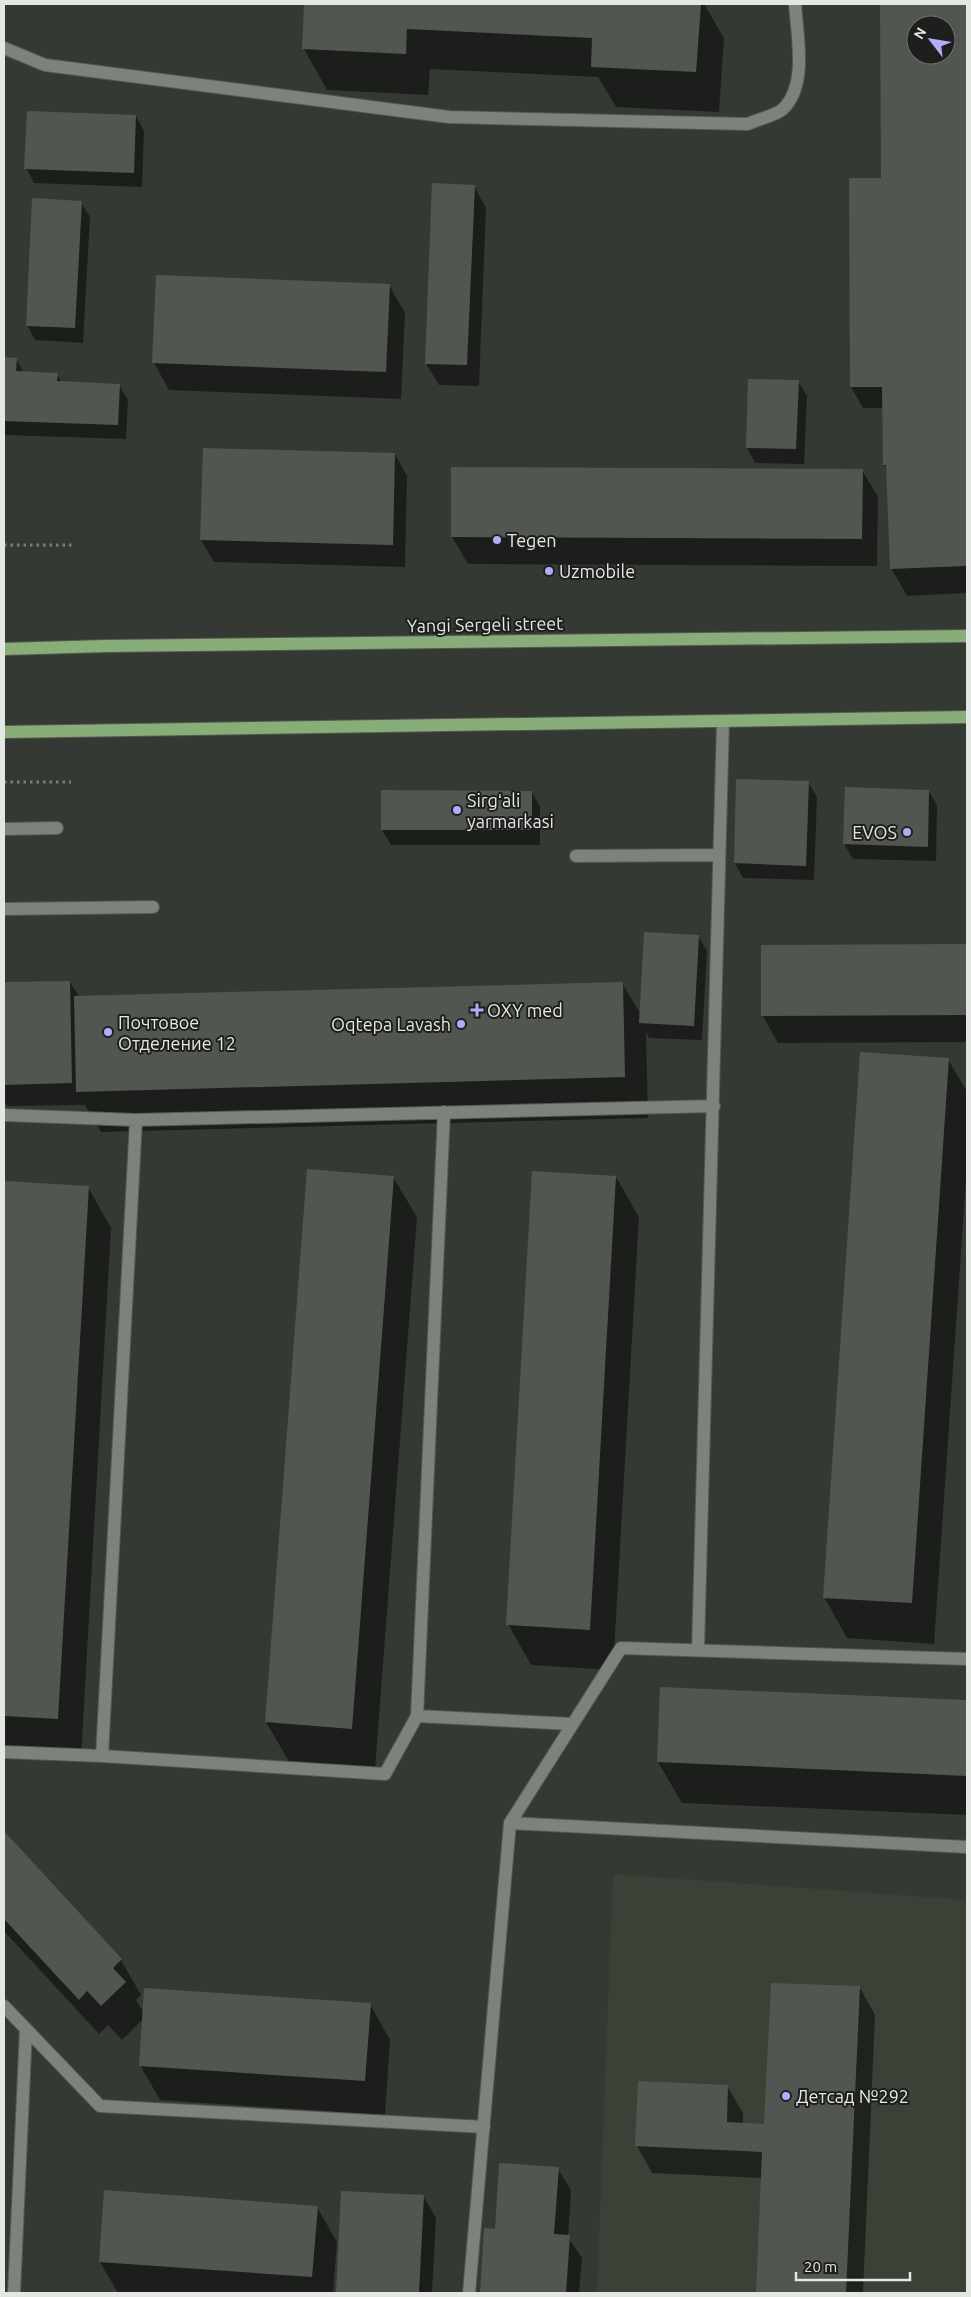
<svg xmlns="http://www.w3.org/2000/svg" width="971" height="2297" font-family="Ubuntu,sans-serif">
	<rect width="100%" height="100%" fill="#353933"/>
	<path fill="#3a4237" d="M613,1874l354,26v393h-370z"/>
	<path fill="#0007" fill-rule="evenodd" d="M306,4h398l20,34 -5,74 -103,-5 -18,-30 -168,-8 -2,26 -101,-5 -23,-41z
		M881,4h86v589l-60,3 -16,-28 -3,-97 -4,-6v-57h-21l-12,-21 31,-204zM916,25h30v30h-30z
		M136,116l8,15 -2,56 -108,-4 -8,-15z
		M474,186l12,22 -7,178 -40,-1 -13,-21z
		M81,202l9,15 -7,126 -48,-3 -8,-15z
		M157,277l232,8 16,28 -4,86 -232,-9 -15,-27z
		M4,358l12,1 8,14 33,1 5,9 57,2 9,15 -2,39 -122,-4z
		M798,381l9,15 -3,68 -49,-1 -8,-15z
		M395,454l12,22 -2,91 -191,-5 -13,-22z
		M862,470l16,27 -1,69 -409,-2 -16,-27z
		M737,780l71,2 9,15 -3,83 -71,-2 -8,-15z
		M929,791l8,15 -1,55 -83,-2 -9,-15z
		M532,792l8,15v38h-149l-9,-15z
		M698,936l9,15 -5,89 -53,-2 -3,-6 2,86 -547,14 -16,-27 -78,1 -3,-5v-118l66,-1 9,15 543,-14 19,32z
		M967,945v97l-189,1 -15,-27v-69z
		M948,1059l19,33v73l-33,479 -87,-6 -23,-41z
		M393,1177l24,40 -42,552 -85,-6 -24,-41z
		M616,1177l23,40 -26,453 -82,-5 -23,-41z
		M4,1183l84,4 23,41 -30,531 -77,-4z
		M662,1688l305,13v114l-285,-12 -24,-41z
		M4,1833l117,127 20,35 -5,5 8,14 226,-10 20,36 -5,75 -225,-15 -20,-35 3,-46 -21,21 -14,-15 -9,9 -95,-103z
		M860,1988l15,27 -12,278h-106l5,-115 -110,-5 -15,-27 90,-60 16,27v11l23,1z
		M558,2169l13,21 -3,47 14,21 -3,35h-98l4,-64 11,1z
		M342,2192l81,4 13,22 -4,75h-95z
		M317,2207l20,35 -4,51h-215l-18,-31z"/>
	<path fill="#525650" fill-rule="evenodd" d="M304,4h397l-5,68 -105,-5 1,-29 -185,-9 -1,25 -104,-5z
		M880,4h87v562l-77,3 -4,-104h-3l-1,-78h-32l-1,-209h32zM916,25h30v30h-30z
		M27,111l109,4 -2,58 -110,-4z
		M432,183l43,2 -8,180 -42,-1z
		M32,198l50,3 -7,127 -49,-2z
		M156,275l234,9 -4,88 -234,-9z
		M4,357l13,1 -1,13 42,2 -1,8 63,3 -2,41 -114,-4z
		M748,379l51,1 -3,69 -50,-1z
		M203,448l192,5 -2,92 -193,-5z
		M451,467l412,2 -1,70 -411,-2z
		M736,779l73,2 -3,85 -72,-3z
		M845,787l84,3 -1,57 -85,-3z
		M381,790l151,1v39h-151z
		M644,932l55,3 -5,91 -55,-3z
		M967,944v71l-206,1v-71z
		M70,981l2,102 -68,2v-103z
		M623,982l2,95 -549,15 -2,-96z
		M860,1052l89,6 -37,545 -89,-5z
		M307,1169l87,7 -42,553 -87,-7z
		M532,1171l84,5 -26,454 -84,-5z
		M4,1181l85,5 -31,533 -54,-3z
		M660,1687l307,13v76l-310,-14z
		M4,1831l118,128 -9,9 13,14 -25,24 -14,-15 -8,9 -75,-81z
		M771,1983l89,3 -14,307h-90l6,-141 -127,-6 3,-65 90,4 -1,37 37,2z
		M144,1988l227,15 -6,78 -226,-15z
		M499,2163l60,4 -5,67 16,1 -4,58h-86l4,-65 11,1z
		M104,2190l214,16 -6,71 -213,-15z
		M341,2191l83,4 -5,98h-83z"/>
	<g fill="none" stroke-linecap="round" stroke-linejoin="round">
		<g stroke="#545853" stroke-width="14">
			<path id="minor" d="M4,48l41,17 404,52 299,7c10,-5 27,-8 35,-15 25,-24 14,-74 12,-105
				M4,829l53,-1
				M576,856l143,-1
				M4,909l149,-2
				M444,1112l-27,604 155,8
				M4,1115l132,5
				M698,1650l25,-929
				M4,1752l98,4 34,-636 578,-14
				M102,1756l283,18 32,-58
				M510,1823l111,-175 346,11
				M4,2006l96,100 384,21
				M14,2293l12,-264
				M469,2293l41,-470 457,24"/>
		</g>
		<g stroke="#545853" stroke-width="14">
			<path id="major" d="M4,649l102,-3 861,-10
				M4,732l963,-15"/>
		</g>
		<path stroke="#7b7e79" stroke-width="3" stroke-dasharray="2.5 4" stroke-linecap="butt" d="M4,545h71
			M4,782h67"/>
		<use href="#minor" stroke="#7d827b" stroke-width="12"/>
		<use href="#major" stroke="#88ad79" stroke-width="12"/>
	</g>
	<g fill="#b2adf9" stroke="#1e1f1d" stroke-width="2">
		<circle cx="497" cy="540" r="5"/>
		<circle cx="549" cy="571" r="5"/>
		<circle cx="457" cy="810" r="5"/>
		<circle cx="907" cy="832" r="5"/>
		<path d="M474.5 1002.5h5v5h5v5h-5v5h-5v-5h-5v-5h5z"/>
		<circle cx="461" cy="1024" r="5"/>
		<circle cx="108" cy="1032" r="5"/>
		<circle cx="786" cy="2096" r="5"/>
	</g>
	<g text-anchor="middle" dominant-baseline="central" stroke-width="4" stroke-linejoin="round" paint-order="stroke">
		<g font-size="18" fill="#e4e7e3" stroke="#1e1f1d" text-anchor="start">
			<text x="507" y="540">Tegen</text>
			<text x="559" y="571">Uzmobile</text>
			<text x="467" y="800">Sirgʻali<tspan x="467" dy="21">yarmarkasi</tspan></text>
			<text x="897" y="832" text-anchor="end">EVOS</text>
			<text x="487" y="1010">OXY med</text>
			<text x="118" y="1022">Почтовое<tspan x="118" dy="21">Отделение 12</tspan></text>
			<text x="451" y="1024" text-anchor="end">Oqtepa Lavash</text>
			<text x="796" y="2096">Детсад №292</text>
		</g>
		<g font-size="18" fill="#e4e7e3" stroke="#1e1f1d">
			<text transform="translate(485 624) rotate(-1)">Yangi Sergeli street</text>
		</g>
	</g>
	<rect width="971" height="2297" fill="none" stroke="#e4e7e3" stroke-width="10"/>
	<g transform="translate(931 40) rotate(301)"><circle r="24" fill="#1e1f1d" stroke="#6d6f6c"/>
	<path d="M0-4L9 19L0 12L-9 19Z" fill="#b2adf9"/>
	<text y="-8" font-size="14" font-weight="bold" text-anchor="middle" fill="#e4e7e3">N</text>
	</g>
	<path d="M796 2272v8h114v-8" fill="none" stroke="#e4e7e3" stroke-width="2.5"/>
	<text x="804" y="2272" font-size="15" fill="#e4e7e3" stroke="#1e1f1d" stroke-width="4" paint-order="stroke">20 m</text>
</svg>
